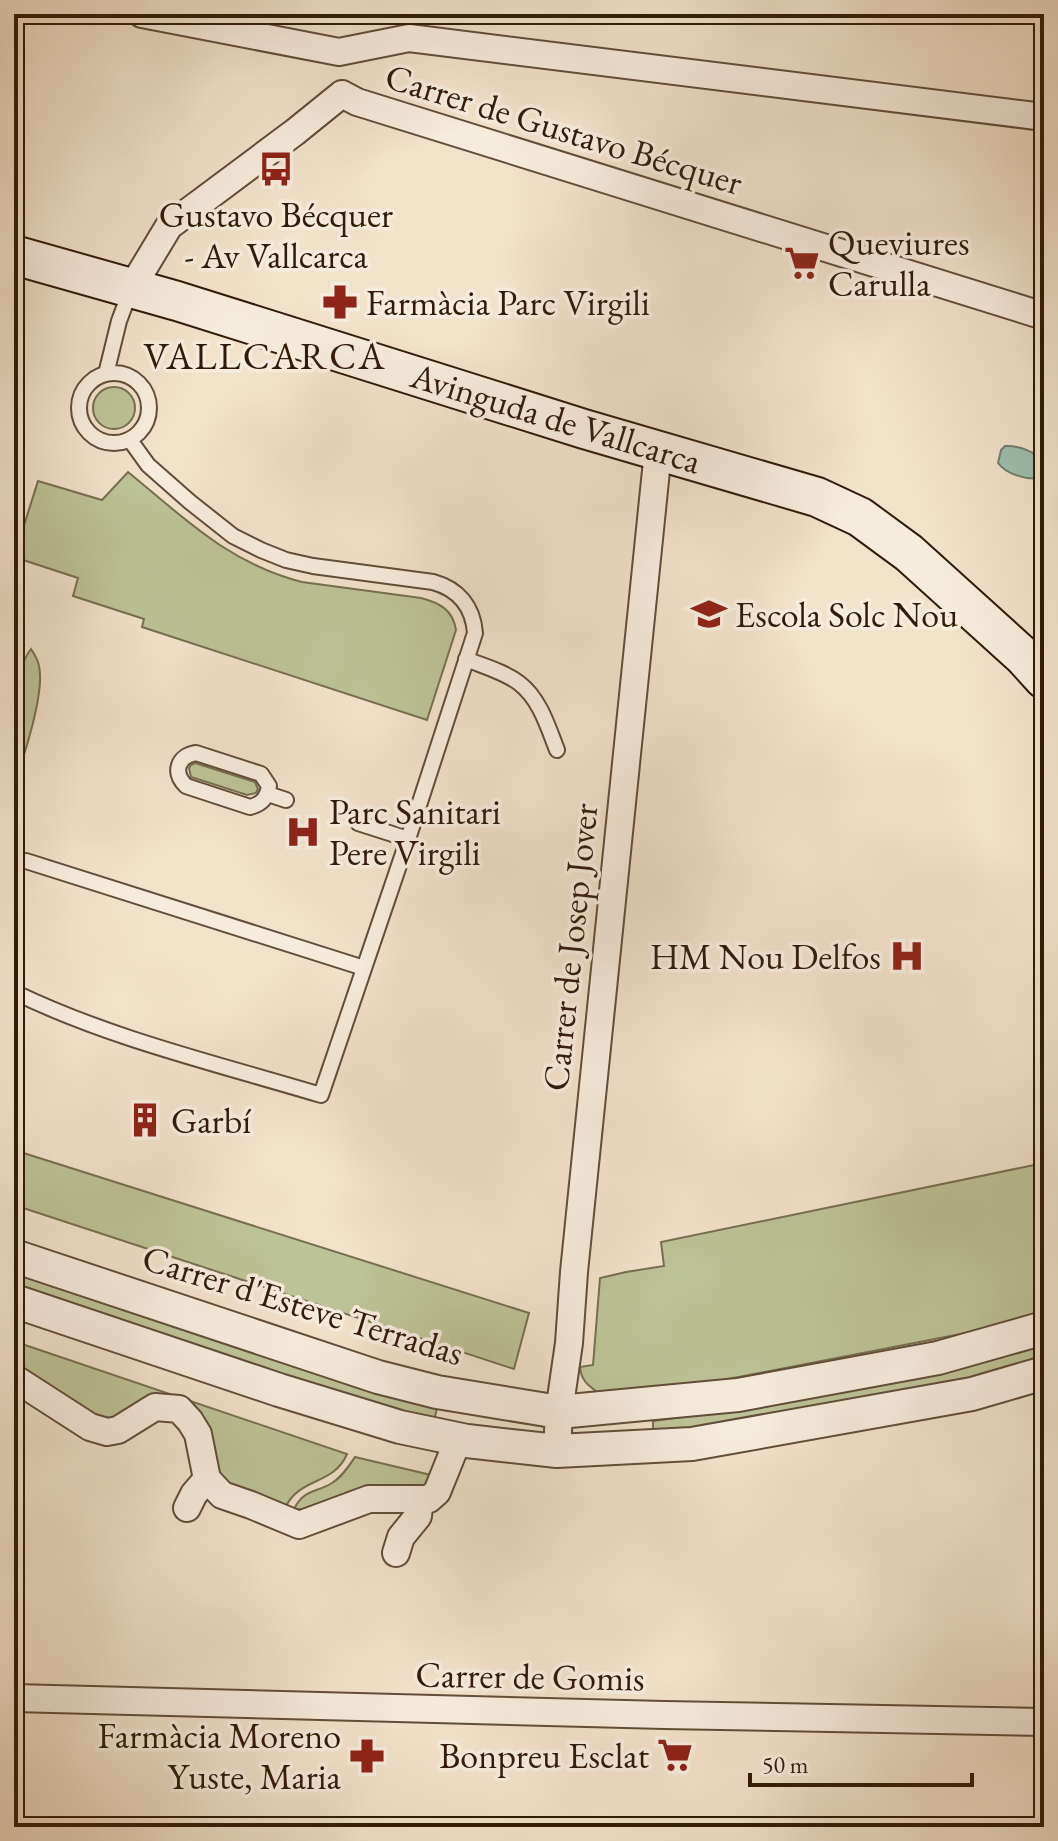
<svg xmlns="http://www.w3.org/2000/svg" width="1058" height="1841" font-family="'EB Garamond',serif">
	<rect width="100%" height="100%" fill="#f1e2ca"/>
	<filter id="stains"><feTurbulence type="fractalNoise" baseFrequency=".0025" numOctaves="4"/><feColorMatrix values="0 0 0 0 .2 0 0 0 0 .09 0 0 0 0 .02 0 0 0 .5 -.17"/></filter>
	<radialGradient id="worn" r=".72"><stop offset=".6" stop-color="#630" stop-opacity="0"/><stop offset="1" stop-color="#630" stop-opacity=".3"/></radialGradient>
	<path fill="#bcc396" stroke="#766f4f" stroke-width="2" d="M93 408a21 21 0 1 1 42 0a21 21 0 1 1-42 0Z
		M128,472c56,46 102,92 174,110l119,16c19,5 32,12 35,32l-29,90 -285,-93 2,-8 -71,-23 5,-18 -64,-21 24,-76 64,19z
		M31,649c4,6 7,11 8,17 6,26 -15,92 -25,117 0,-37 -6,-104 17,-134z
		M195,763l60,19 3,7 -2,4 -9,2 -56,-18 -2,-9 2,-3z
		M14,1150l515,163 -15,56 -500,-164z
		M1044,1163v148l-73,21 -289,56 -82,6c-11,-8 -19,-13 -20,-27l13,-2 7,-87 26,-6 38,-6 -3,-24z
		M14,1269l424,136 -4,15 -98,-28 -322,-109z
		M1044,1342v14l-77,22 -84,17 -180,33 -50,5v-12l89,-12z
		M19,1343l328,111c-13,31 -46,23 -61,52l-53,-18 -18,-14 -14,-53 -79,-2 -23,3 -79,-51 -2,-5z
		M355,1457l76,18 -5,11c-21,1 -44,-1 -65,3 -21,5 -46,23 -67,20 10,-20 22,-16 38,-26 10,-6 17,-17 23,-26z"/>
	<path fill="#9cbfb0" stroke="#717d6d" stroke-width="2" d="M1005,446c13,-1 31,6 39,16v10l-5,6c-13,2 -33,-4 -41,-15l3,-13z"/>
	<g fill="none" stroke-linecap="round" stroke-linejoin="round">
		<g stroke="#614d38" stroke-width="18">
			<path id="service" d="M79 408a35 35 0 1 1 70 0a35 35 0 1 1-70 0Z
				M106,374l13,-53 12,-32
				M466,659c17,7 39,13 53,24 21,16 29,44 38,67
				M196,753l65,21 8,12c-2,12 -7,18 -19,21l-64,-21c-14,-14 -8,-30 10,-33z
				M268,794l18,6
				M358,823l50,16
				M26,861l338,107
				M14,992c97,47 204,72 307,103l87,-256 67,-206c-2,-27 -17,-44 -42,-51l-120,-16 -27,-6 -25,-10 -28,-14 -43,-34 -42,-37 -18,-25"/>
		</g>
		<g stroke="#614d38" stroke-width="30">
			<path id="minor" d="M142,14l197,38 70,-14 635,79
				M342,94l15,8 687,214
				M131,289l38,-63 126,-94 47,-38
				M14,1378l76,49 17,5 11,-2 37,-23 24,2 11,12 8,13 9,45 15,16 29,10 48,20 70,-26h60l8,-7 21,-52
				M557,1451l2,-39 10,-69 5,-71 84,-821
				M187,1508l7,-14 13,-15
				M396,1553l5,-16 17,-21 2,-17
				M14,1698l650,17 380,7"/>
		</g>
		<g stroke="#614d38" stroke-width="36">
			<path id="tertiary" d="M14,1256l364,121 59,15 122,20 179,-17 200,-37 106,-30
				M14,1301l265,89 121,37 67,14 90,10 135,-7 280,-50 72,-21"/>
		</g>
		<g stroke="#311b08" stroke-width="42">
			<path id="secondary" d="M14,255l163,46 407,128 233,68 43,20 49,36 115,104 20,22"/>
		</g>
		<use href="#service" stroke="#f6ecdd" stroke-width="14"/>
		<use href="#minor" stroke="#f6ecdd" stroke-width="26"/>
		<use href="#tertiary" stroke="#f6ecdd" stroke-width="32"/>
		<use href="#secondary" stroke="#f6ecdd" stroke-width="38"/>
	</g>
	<defs>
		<g id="bus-bare" transform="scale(2.76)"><path d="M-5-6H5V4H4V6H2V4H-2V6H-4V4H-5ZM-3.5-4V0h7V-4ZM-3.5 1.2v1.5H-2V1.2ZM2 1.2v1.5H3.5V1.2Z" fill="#8f2418" stroke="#f6ecdd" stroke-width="2.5" paint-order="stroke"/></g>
		<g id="supermarket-bare" transform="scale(2.76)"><path d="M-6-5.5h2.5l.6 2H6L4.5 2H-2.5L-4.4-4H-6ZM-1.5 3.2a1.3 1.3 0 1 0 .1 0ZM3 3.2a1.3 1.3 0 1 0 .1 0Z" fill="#8f2418" stroke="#f6ecdd" stroke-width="2.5" paint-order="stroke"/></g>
		<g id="pharmacy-bare" transform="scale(2.76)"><path d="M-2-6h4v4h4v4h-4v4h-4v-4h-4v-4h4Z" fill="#8f2418" stroke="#f6ecdd" stroke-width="2.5" paint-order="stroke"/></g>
		<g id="school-bare" transform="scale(2.76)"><path d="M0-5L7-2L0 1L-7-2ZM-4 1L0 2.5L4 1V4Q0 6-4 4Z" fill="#8f2418" stroke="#f6ecdd" stroke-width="2.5" paint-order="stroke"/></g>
		<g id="hospital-bare" transform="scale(2.76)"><path d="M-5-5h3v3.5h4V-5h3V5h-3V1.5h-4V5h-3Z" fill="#8f2418" stroke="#f6ecdd" stroke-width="2.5" paint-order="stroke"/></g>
		<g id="building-bare" transform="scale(2.76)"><path d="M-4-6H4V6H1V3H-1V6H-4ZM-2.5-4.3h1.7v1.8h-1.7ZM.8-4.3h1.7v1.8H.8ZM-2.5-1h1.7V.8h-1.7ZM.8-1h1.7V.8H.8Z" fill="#8f2418" stroke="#f6ecdd" stroke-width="2.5" paint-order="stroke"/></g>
	</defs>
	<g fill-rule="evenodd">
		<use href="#bus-bare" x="276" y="169"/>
		<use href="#supermarket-bare" x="802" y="263"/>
		<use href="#pharmacy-bare" x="340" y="302"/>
		<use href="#school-bare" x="709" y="614"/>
		<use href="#hospital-bare" x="303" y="832"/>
		<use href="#hospital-bare" x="907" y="956"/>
		<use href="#building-bare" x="145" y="1120"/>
		<use href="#supermarket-bare" x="675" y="1755"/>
		<use href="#pharmacy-bare" x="367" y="1756"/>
	</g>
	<g text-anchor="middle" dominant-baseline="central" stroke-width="7" stroke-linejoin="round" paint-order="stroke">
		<g font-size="36" fill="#311b08" stroke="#f6ecdd">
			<text transform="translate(564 129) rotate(17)">Carrer de Gustavo Bécquer</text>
			<text transform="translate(556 418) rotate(17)">Avinguda de Vallcarca</text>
			<text transform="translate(570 947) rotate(-84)">Carrer de Josep Jover</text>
			<text transform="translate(303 1305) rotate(17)">Carrer d'Esteve Terradas</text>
			<text transform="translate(530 1676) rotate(1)">Carrer de Gomis</text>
		</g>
		<g font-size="36" fill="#311b08" stroke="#f6ecdd" text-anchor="start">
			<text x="276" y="214" text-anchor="middle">Gustavo Bécquer<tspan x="276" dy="41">- Av Vallcarca</tspan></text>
			<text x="828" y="242">Queviures<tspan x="828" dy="41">Carulla</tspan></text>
			<text x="366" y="302">Farmàcia Parc Virgili</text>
			<text x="735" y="614">Escola Solc Nou</text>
			<text x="329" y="811">Parc Sanitari<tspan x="329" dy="41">Pere Virgili</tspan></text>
			<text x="881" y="956" text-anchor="end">HM Nou Delfos</text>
			<text x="171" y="1120">Garbí</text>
			<text x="341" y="1735" text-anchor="end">Farmàcia Moreno<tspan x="341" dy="41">Yuste, Maria</tspan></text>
			<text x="649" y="1755" text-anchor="end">Bonpreu Esclat</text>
		</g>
		<g font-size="38" letter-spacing="2" fill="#311b08" stroke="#f6ecdd">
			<text x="265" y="355">VALLCARCA</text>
		</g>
	</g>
	<rect width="1058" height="1841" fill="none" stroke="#f1e2ca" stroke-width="48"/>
	<rect x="16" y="16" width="1026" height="1809" fill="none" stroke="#311b08" stroke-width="4"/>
	<rect x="24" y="24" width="1010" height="1793" fill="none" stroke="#311b08" stroke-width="2"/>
	<path d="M750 1773v12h222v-12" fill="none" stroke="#311b08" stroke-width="4"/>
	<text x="762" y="1773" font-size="24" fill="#311b08" stroke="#f6ecdd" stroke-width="6" paint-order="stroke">50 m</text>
	<rect width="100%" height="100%" filter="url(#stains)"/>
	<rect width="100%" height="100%" fill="url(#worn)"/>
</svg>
